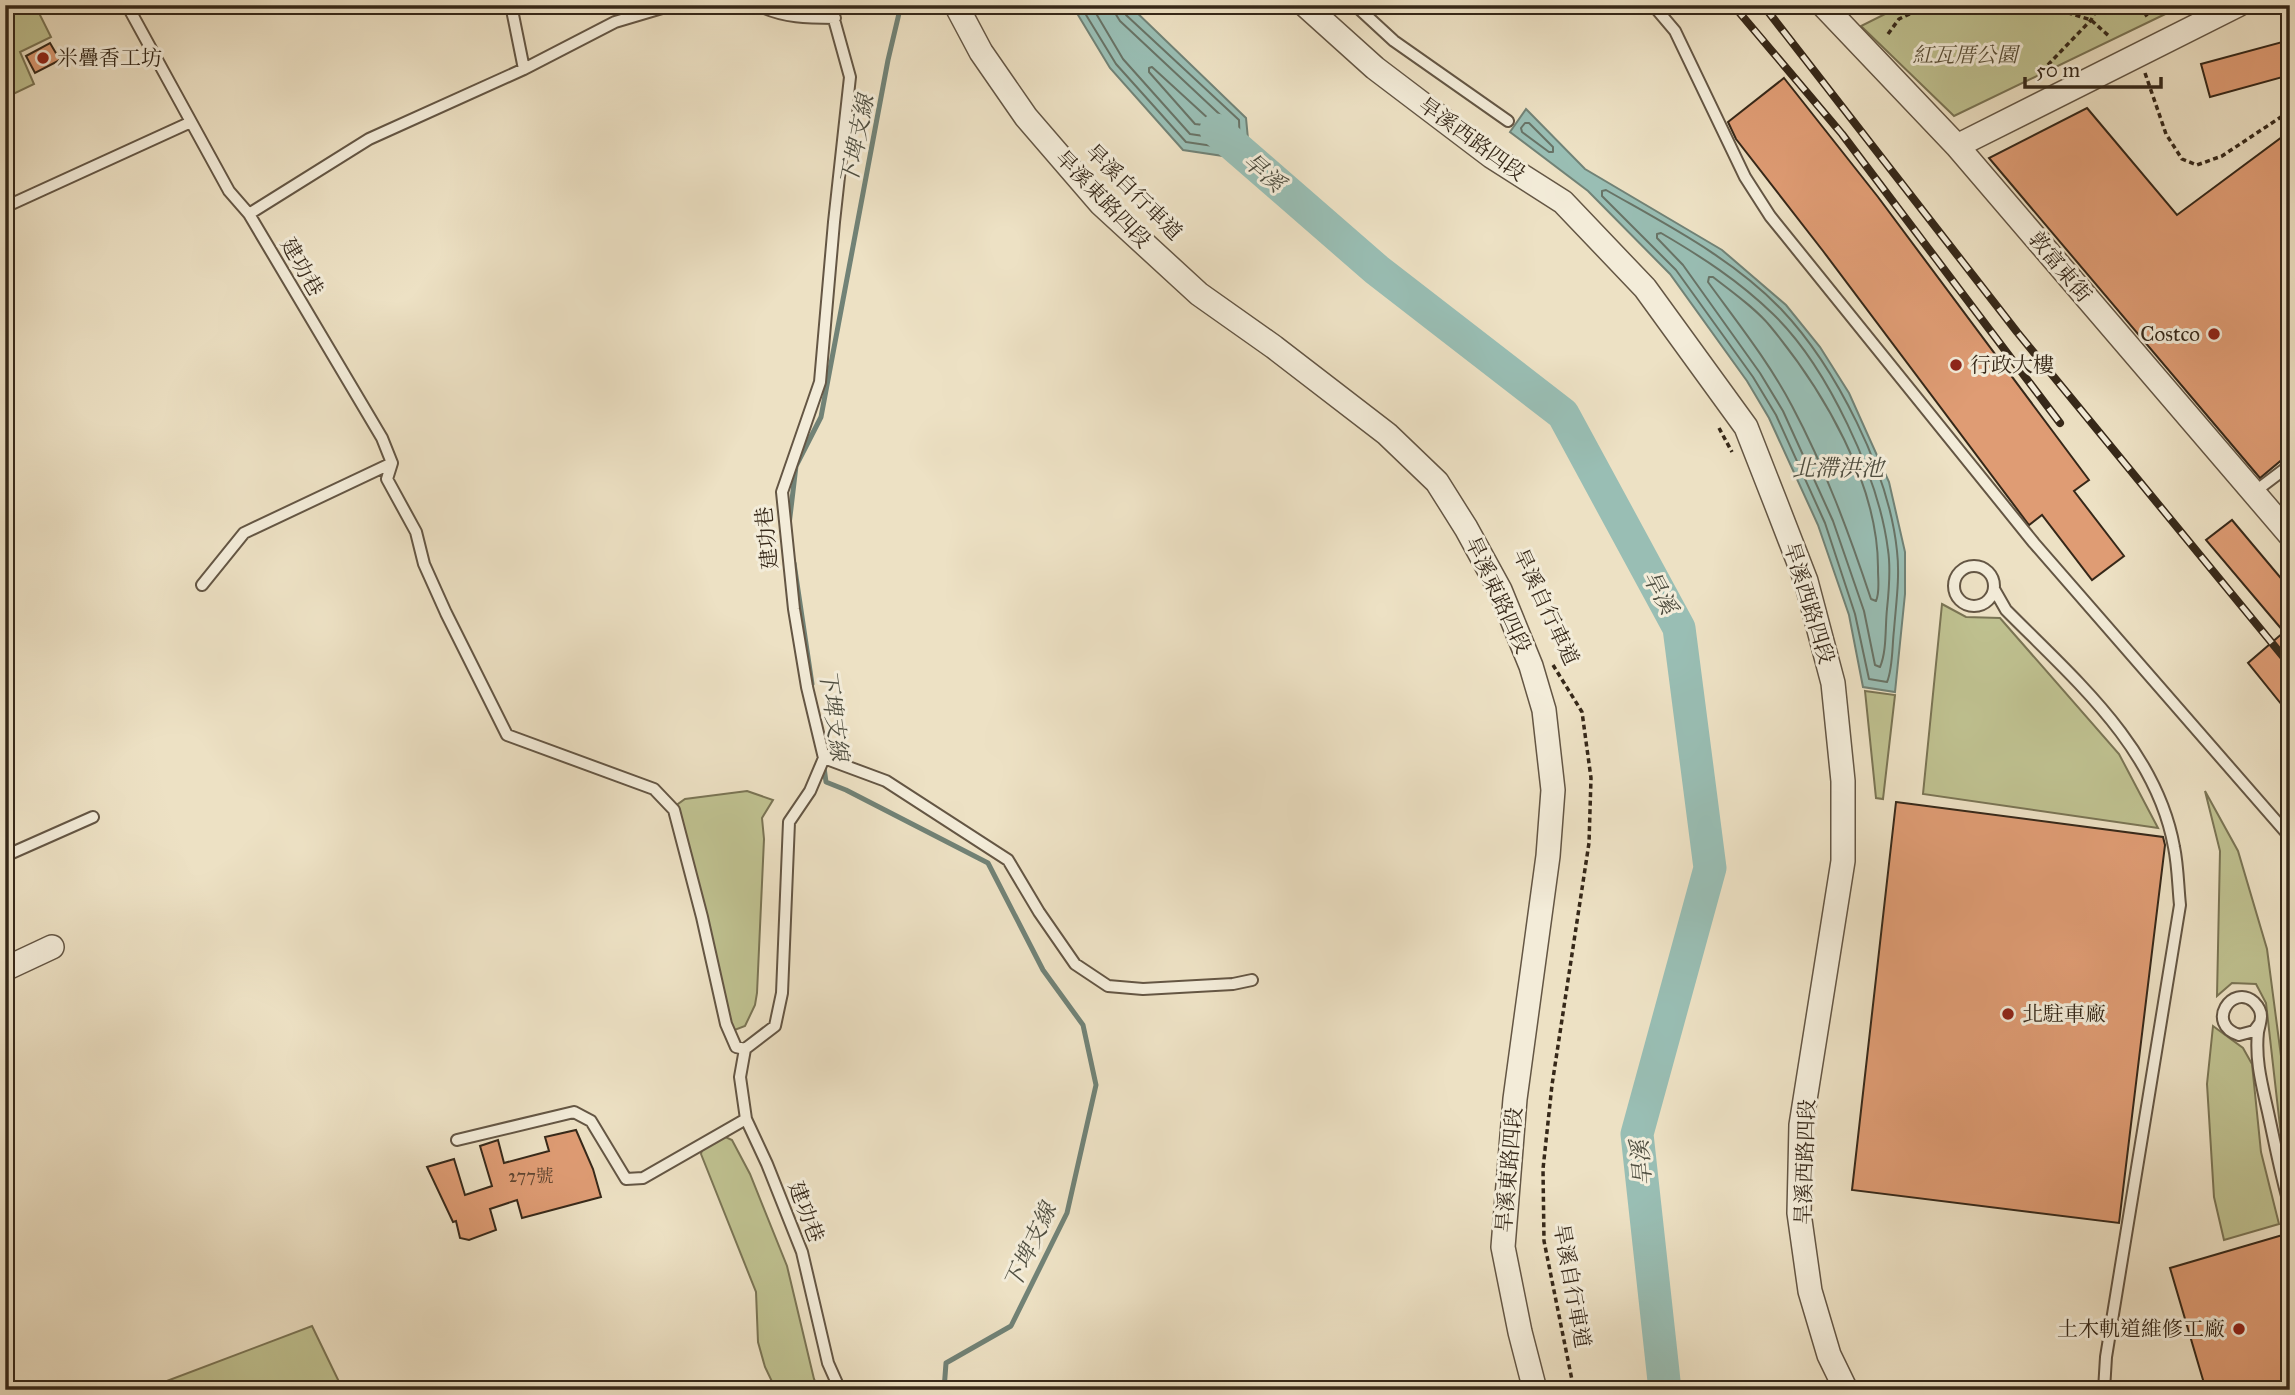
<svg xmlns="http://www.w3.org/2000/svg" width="2295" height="1395" font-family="'IM FELL Great Primer','Noto Serif TC',serif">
	<rect width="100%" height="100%" fill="#ede1c4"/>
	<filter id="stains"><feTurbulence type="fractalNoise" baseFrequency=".00286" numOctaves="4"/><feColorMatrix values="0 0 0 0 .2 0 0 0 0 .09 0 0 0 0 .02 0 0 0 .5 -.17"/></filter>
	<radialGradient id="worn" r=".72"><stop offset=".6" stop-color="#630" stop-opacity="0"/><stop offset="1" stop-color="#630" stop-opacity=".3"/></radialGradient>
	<path fill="#bfc190" stroke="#7a7454" stroke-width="2" d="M28,5h7l16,32 -31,15 14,32 -29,14v-82z
		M1903,5h281l-230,111 -93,-90z
		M1942,604l24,13 34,1 119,136 39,74 -235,-34z
		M1865,691l30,4 -12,104 -7,-1z
		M747,791l26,9 -11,18 2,21 -7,154 -2,12 -10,21 -13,5 -13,-44 -12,-72 -36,-106 14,-10z
		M2205,791l33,60 29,98 23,176v48l-8,-29 -16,-141 -10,-19 -24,-1 -15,13 3,-145z
		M2213,1026l30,22 9,16 9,88 18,72 -55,16 -10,-43 -7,-113z
		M721,1135l11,5 18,34 37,92 27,113 5,11h-43l-11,-23 -7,-25 -2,-50 -55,-138 2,-8z
		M312,1326l31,64h-200z"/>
	<path fill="#99beb4" stroke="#718276" stroke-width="2" d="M1072,5h57l117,113 4,42 -67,-10 -73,-82z
		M1526,109l59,60 137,81 64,55 34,42 29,46 40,89 16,70v42l-10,98 -32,-5 -14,-72 -31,-90 -49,-107 -22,-37 -77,-107 -82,-83 -78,-59z"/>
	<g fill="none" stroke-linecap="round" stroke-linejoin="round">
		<path stroke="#687366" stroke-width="2" d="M1080,5l36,59 70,78 54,8 -1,-30 -113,-105 -3,-10
			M1091,5l32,54 67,75 41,6 -1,-16 -110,-103 -5,-8 -1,-8
			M1152,67l59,54 1,5 -17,-2 -46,-52v-4z
			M1525,123h4l24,24v5h-4l-27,-20 -1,-4z
			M1606,190c61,35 126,68 175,119 55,58 108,163 116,242 3,26 -1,53 -3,79 -2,16 -1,38 -7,52l-18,-3 -14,-65 -30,-91 -49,-108 -23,-38 -77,-107 -74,-74v-5z
			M1661,233c41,24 78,48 112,81 54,52 106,163 115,236 3,19 1,40 -1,59 -2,18 0,42 -7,58l-5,-2 -11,-54 -31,-90 -50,-110 -23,-38 -77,-108 -26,-27v-4z
			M1709,277h4c19,15 41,30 57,49 53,64 109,158 108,244 0,10 2,22 -2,31l-5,-2c-22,-66 -46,-131 -79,-193 -23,-44 -55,-84 -84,-124z"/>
		<path stroke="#718276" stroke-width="5" d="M789,525l7,-59 25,-49 67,-357 13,-55
			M794,563l18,121
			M824,767l2,15 20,8 142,73 55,107 40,55 13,60 -29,128 -56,113 -65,37 -2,27"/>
		<path stroke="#99beb4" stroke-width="33" d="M1216,130l161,140 186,144 116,214 31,240 -73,266 28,256"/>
	</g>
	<path fill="#df9c74" stroke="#362819" stroke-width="2" d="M2290,40v35l-80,22 -9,-33z
		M50,43l10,17 -25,13 -9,-17z
		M1784,78l94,119 211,283 -15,11 50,65 -32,24 -50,-65 -13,10 -206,-274 -87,-112 -8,-17z
		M2087,108l90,107 113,-84v322l-30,25 -271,-320z
		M2232,520l58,69v126l-42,-52 36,-31 -78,-92z
		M1896,802l267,35 2,8 -46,378 -267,-33z
		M576,1130l17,39 8,28 -79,21 -5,-18 -27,9 6,21 -27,10 -9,-2 -4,-17 -3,1 -26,-55 27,-8 11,36 27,-9 -12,-40 18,-6 6,23 45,-12 -4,-14z
		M2286,1234l4,12v144h-84l-36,-122z"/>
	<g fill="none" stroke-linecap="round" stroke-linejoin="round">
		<g stroke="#645644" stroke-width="14">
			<path id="service" d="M127,5l102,186 20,23 133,224 10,25 -5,16 29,53 8,32 22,49 61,122 147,54 20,21 28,107 24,107 10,23 9,2
				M758,5c25,13 51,13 77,13
				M830,5l20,72 -16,145 -14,160 -38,110 12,117 13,78 17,71 -14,33 -21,31 -7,171 -7,33 -30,23 -5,28 6,42 21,45 35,88 26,111 12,27
				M1355,5l39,36 114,80
				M1653,5l22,26 70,146 25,39 264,327 256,294
				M524,69l91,-47 47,-14
				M5,207l186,-85
				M249,214l120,-75 155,-70 -13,-64
				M2253,493l37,-28
				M1954 586a20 20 0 1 1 40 0a20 20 0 1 1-40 0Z
				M202,585l42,-52 148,-70
				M1994,589l12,21c67,68 150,137 168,237 4,19 4,39 6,58l-74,452 -2,33
				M824,758l62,23 122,79 31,52 36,52 33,22 35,3 90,-5 19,-4
				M5,856l88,-39
				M2260,1023l-6,8 -15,4c-34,-11 -7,-52 15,-33 4,4 7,9 7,14 0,5 -2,11 -3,16 -3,28 4,53 10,80 7,32 13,64 22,95
				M457,1140l117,-28 17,9 35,58 17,-1 103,-59"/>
		</g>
		<g stroke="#645644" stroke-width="26">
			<path id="minor" d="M956,5l25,47 45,65 75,87 98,90 75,53 113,87 50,48 29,46 34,62 31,76 13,44 9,80 -5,66 -33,243 -12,148 17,85 15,58
				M1305,5l70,63 116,88 72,46 82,86 101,139 29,74 31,80 27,102 10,98v80l-42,264 -2,88 11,78 19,64 17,35
				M1823,5l134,141 333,389
				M1957,146l281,-141
				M5,969l47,-22"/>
		</g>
		<path stroke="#362819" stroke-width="3.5" stroke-dasharray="5 3.5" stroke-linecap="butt" d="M2043,5l48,15 19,17
			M2140,5l8,13
			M1888,34l11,-15 29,-14
			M2042,71l49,-51 8,-15
			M2145,73l21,61 16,25 15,6 25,-9 68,-45
			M1719,428l13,24
			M1553,665l29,47 9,66 -2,65 -37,242 -9,84 1,72 30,149"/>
		<use href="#service" stroke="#f3ecd9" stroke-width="10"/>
		<use href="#minor" stroke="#f3ecd9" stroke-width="23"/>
		<g stroke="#362819" stroke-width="8">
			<path id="rail" d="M1733,5l109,129 218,289
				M1763,5l254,327 273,333"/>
		</g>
		<use href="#rail" stroke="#f3ecd9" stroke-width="5" stroke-dasharray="16" stroke-linecap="butt"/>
	</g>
	<g fill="#8f2418" stroke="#f3ecd9" stroke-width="2.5">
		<circle cx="43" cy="58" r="7"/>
		<circle cx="2214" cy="334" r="7"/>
		<circle cx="1956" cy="365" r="7"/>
		<circle cx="2008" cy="1014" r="7"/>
		<circle cx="2239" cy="1329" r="7"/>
	</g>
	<g text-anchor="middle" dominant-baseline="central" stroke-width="6" stroke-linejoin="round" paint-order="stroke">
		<g font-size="18" fill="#604530">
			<text x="531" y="1176">277號</text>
		</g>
		<g font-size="21" font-style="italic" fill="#584e37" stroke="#f3ecd9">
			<text x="1965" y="55">紅瓦厝公園</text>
		</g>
		<g font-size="21" fill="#362819" stroke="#f3ecd9" text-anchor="start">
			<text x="57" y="58">米疊香工坊</text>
			<text x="2200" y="334" text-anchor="end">Costco</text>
			<text x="1970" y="365">行政大樓</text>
			<text x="2022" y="1014">北駐車廠</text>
			<text x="2225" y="1329" text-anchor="end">土木軌道維修工廠</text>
		</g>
		<g font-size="21" fill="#362819" stroke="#f3ecd9">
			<text transform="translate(1472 139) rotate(36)">旱溪西路四段</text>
			<text transform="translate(1134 192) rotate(45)">旱溪自行車道</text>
			<text transform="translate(1103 199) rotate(46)">旱溪東路四段</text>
			<text transform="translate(302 267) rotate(60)">建功巷</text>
			<text transform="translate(2060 267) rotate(50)">敦富東街</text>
			<text transform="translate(767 538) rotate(-96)">建功巷</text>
			<text transform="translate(1498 595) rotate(65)">旱溪東路四段</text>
			<text transform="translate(1809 603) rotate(73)">旱溪西路四段</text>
			<text transform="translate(1546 607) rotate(65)">旱溪自行車道</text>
			<text transform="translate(1805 1162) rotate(-88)">旱溪西路四段</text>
			<text transform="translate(1509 1170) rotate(-85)">旱溪東路四段</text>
			<text transform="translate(806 1212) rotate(69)">建功巷</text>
			<text transform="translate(1572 1286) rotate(80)">旱溪自行車道</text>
		</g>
		<g font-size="23" font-style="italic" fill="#4f4e40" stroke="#f3ecd9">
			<text transform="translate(857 140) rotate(-79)">下埤支線</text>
			<text transform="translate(1264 172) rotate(41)">旱溪</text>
			<text x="1838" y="468">北滯洪池</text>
			<text transform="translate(1660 592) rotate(62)">旱溪</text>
			<text transform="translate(834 715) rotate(82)">下埤支線</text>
			<text transform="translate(1641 1163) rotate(-95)">旱溪</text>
			<text transform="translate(1030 1246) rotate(-65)">下埤支線</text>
		</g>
	</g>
	<rect width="2295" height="1395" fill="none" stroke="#ede1c4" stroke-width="28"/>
	<rect x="7" y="7" width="2281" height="1381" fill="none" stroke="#362819" stroke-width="3.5"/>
	<rect x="14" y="14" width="2267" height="1367" fill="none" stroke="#362819" stroke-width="2"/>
	<path d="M2025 77v10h136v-10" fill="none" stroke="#362819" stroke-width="3.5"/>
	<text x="2036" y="77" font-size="21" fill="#362819" stroke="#f3ecd9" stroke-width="5" paint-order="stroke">50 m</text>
	<rect width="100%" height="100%" filter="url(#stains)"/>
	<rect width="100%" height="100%" fill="url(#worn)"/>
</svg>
